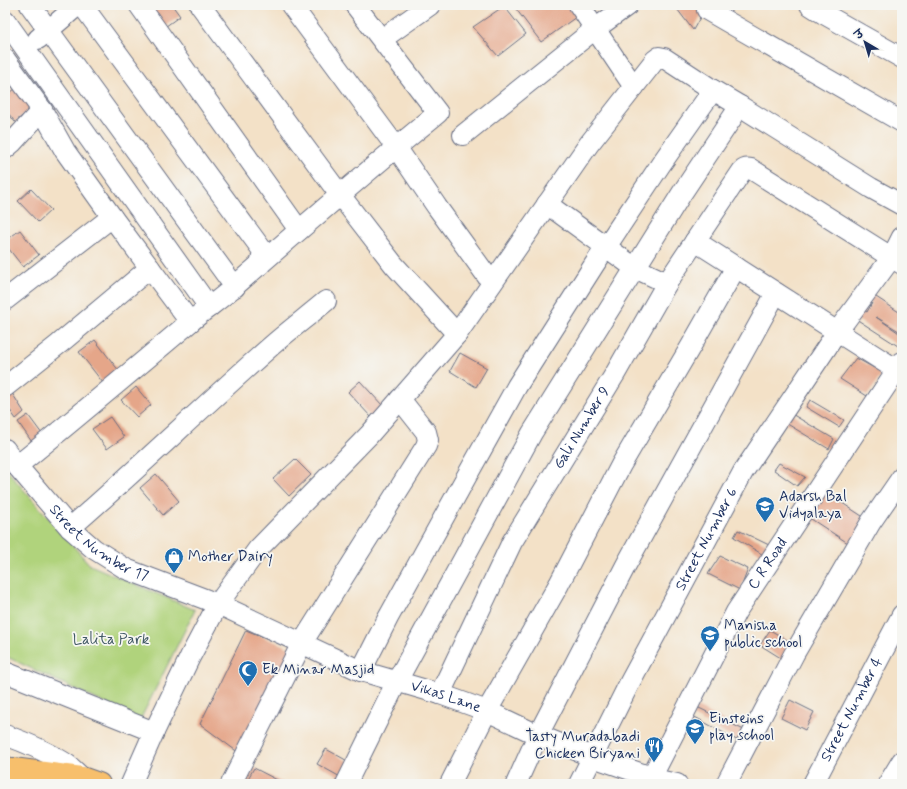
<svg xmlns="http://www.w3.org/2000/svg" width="907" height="789" font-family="Mynerve,'Playpen Sans Deva',sans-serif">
	<rect width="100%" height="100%" fill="#f6f6f2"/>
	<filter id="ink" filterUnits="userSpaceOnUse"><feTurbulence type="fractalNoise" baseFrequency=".025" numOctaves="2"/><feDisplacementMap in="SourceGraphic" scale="8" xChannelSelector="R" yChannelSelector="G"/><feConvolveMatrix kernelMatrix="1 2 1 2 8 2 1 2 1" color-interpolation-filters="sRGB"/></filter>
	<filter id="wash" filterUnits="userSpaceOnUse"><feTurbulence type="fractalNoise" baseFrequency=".012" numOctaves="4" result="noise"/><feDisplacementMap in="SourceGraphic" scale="16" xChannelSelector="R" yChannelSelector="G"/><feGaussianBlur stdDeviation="0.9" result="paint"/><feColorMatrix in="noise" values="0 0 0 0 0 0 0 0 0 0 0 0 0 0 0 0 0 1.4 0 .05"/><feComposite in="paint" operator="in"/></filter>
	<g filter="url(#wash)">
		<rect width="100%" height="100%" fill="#f3e1c7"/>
		<path fill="#b0d37b" stroke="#66816c" d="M5,467l10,13 75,85 105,45 -55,110 -135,-64z"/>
		<g id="blocks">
			<path fill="#e5a689" d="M157,5h15l8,11 -18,13 -13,-18z
				M513,5h62l8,7 -42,30z
				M674,5h33l-14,25z
				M504,6l22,28 -28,22 -25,-29z
				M21,84l14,21 -20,17 -10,-13v-12z
				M31,189l20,21 -13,12 -20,-21z
				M20,230l19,25 -16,12 -18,-23v-3z
				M870,293l32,21v19l-26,-16 26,18v3l-4,8 -45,-29 6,-10 8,5 5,-9 -7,-5z
				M95,340l28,36 -16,12 -28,-36z
				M460,353l27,15 -11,19 -26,-16z
				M856,358l27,15 -16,23 -27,-17z
				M360,381l23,25 -12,11 -23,-25z
				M136,387l15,18 -14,12 -16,-17z
				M12,393l12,19 -8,7 -11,-16v-5z
				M810,400l34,20 -5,7 -33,-20z
				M790,413l44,26 -5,10 -45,-27z
				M28,415l17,23 -11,7 -16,-23z
				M110,417l14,20 -17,12 -15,-20z
				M295,459l16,16 -22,21 -16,-17z
				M779,463l26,14 -8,9 -23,-16z
				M156,474l23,27 -16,14 -23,-27z
				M824,491l44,29 -17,25 -43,-28z
				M738,530l31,15 -4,11 -31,-19z
				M720,556l28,13 -8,21 -32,-16z
				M246,630l49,20 -52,106 -43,-32z
				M770,630l24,14 -10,16 -24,-15z
				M790,700l24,12 -9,18 -24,-12z
				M697,707l51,25 -6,11 -49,-27z
				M326,749l27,15 -9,15 -27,-15z
				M254,768l29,15 -1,1h-37z"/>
		</g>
	</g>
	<g filter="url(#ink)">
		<use href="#blocks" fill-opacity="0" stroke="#676d83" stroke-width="1"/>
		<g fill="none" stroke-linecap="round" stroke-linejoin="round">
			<g stroke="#676d83" stroke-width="22">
				<g id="minor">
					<path d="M30,5l205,282"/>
					<path d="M82,5l181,246 -3,14"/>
					<path d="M139,5l160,225"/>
					<path d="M200,5l140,190 54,70 63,69"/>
					<path d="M291,5l105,142 41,60 55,76"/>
					<path d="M579,5l55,82"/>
					<path d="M810,5l14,9 78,44"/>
					<path d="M707,10l195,112"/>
					<path d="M5,20l204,287"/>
					<path d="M38,39l40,-34"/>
					<path d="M382,39l48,-34"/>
					<path d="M5,59l37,51 23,41 47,66 78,105"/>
					<path d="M463,135l132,-106 33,-24"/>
					<path d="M5,149l7,-6 30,-33"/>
					<path d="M547,204l88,64 32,15"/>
					<path d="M695,241l202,129"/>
					<path d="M5,300l107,-83"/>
					<path d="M5,387l54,-43 91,-76"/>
					<path id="s1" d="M5,449l12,17 53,62 24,21 32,20 92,35 143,67 79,23 47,17 51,24 55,22 70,24 14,3"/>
					<path d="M17,466c58,-47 115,-95 172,-143 15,-13 32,-24 47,-38 67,-58 133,-116 202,-172l-83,-108"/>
					<path d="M70,528c68,-59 132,-121 199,-180 18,-16 38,-31 57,-47"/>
					<path d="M361,671l27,-53 81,-146 48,-86 77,-121 67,-101 52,-74"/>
					<path d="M5,672l149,60"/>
					<path id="s2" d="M440,694l72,-152 103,-168 52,-91 75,-112c3,-3 5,-3 9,-2l151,95"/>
					<path d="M5,735c22,8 44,17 63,30 5,4 10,9 14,13"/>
					<path d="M131,784l23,-52 36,-75 28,-53 40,-55 111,-114 88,-101 132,-190 66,-84 4,-3 5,1 49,32 27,16 131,82 31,17"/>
					<path d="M231,784l71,-141 124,-197 2,-6 -2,-8 -26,-33"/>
					<path d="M346,784l51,-103 135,-248 150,-240 58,-87"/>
					<path d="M450,784l37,-73 72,-127 62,-119 70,-119 45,-79"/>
					<path d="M516,784l22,-49 88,-170 150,-272"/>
					<path id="s3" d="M579,784l51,-102 113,-210 94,-140 55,-75 10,-20"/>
					<path id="s4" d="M648,784l88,-172 166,-250"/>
					<path d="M726,784l68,-130 77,-132 31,-45"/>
					<path id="s5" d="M813,784l89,-169"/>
					<path d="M888,784l14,-23"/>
				</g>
			</g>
			<g stroke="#676d83" stroke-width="24">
				<path id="major" d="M13,769l69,9 17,6"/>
			</g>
			<g stroke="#676d83" stroke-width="24">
				<path id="highway" d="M5,767l36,17"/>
			</g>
			<use href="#minor" stroke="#fff" stroke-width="20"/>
			<use href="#major" stroke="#f7bf6c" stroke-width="22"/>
			<use href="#highway" stroke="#f7bf6c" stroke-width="22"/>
		</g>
	</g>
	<defs>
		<g id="school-pin" transform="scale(1)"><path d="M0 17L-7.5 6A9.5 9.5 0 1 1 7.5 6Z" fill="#1f6fb2" stroke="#f6f6f2"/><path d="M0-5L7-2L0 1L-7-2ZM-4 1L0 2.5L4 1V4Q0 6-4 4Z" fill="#fff"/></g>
		<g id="shop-pin" transform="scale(1)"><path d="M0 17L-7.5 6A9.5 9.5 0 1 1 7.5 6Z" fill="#1f6fb2" stroke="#f6f6f2"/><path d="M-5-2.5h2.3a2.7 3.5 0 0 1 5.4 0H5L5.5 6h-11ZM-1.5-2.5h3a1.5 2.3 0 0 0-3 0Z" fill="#fff"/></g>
		<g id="mosque-pin" transform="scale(1)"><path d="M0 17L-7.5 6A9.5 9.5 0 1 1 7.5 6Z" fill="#1f6fb2" stroke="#f6f6f2"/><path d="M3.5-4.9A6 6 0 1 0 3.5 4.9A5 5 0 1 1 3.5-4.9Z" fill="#fff"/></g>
		<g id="restaurant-pin" transform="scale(1)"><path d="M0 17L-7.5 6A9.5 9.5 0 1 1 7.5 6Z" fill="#1f6fb2" stroke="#f6f6f2"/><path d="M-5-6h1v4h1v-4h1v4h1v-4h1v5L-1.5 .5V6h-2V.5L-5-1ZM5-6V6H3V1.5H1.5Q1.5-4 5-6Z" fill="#fff"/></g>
	</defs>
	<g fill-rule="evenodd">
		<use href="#school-pin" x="765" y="506"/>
		<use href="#shop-pin" x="174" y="557"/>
		<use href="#school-pin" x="710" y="635"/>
		<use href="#mosque-pin" x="248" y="670"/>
		<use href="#school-pin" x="695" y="728"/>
		<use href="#restaurant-pin" x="654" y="746"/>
	</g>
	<g text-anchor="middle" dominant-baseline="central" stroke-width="3.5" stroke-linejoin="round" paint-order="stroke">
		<g font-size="15" fill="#1b2f5e" stroke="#f6f6f2">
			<text stroke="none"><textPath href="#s2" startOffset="302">Gali Number 9</textPath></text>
			<text stroke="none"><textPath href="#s3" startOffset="276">Street Number 6</textPath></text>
			<text stroke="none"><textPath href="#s1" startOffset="135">Street Number 17</textPath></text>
			<text stroke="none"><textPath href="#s4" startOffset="251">C R Road</textPath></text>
			<text stroke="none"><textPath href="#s1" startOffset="517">Vikas Lane</textPath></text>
			<text stroke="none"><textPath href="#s5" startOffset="84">Street Number 4</textPath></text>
		</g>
		<g font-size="15" fill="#1b2f5e" stroke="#f6f6f2" text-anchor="start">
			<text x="779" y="497">Adarsh Bal<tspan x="779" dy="17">Vidyalaya</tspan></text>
			<text x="188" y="557">Mother Dairy</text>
			<text x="724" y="626">Manisha<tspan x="724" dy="17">public school</tspan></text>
			<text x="262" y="670">Ek Minar Masjid</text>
			<text x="709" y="719">Einsteins<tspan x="709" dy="17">play school</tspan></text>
			<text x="640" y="737" text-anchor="end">Tasty Muradabadi<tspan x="640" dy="17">Chicken Biryani</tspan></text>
		</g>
		<g font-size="15" fill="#405865" stroke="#f6f6f2">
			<text x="111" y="640">Lalita Park</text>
		</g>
	</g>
	<rect width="907" height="789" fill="none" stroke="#f6f6f2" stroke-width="20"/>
	<g transform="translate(865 42) rotate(322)" stroke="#f6f6f2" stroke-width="3" paint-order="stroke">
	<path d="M0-3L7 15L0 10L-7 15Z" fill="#1b2f5e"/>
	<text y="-6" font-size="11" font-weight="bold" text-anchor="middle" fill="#1b2f5e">उ</text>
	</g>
</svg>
